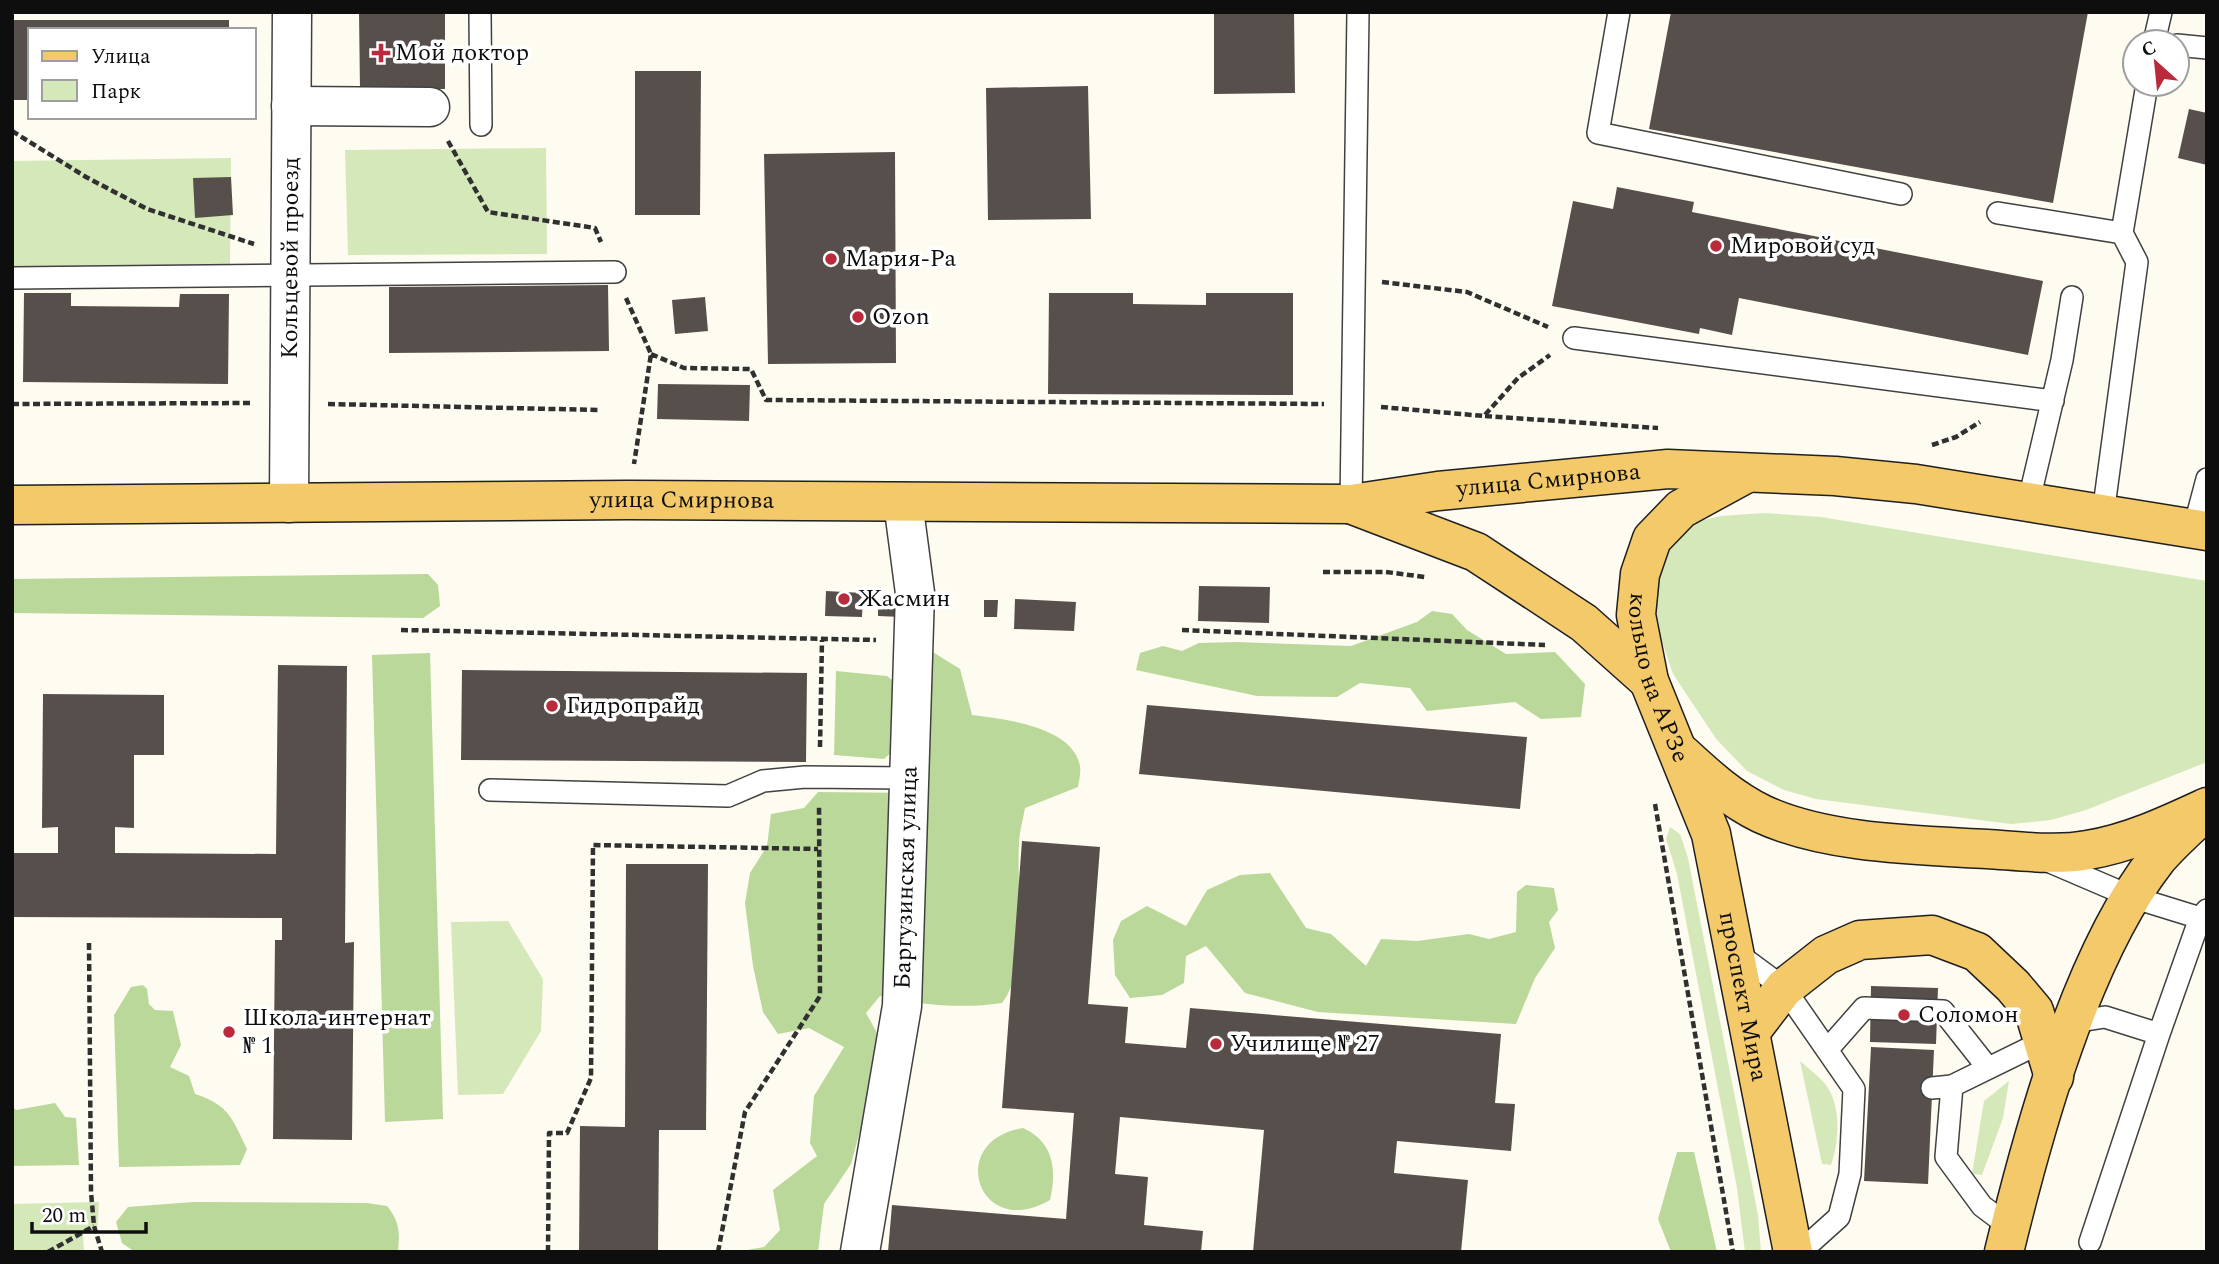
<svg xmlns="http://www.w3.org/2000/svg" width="2219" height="1264" font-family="Spectral,serif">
	<rect width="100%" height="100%" fill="#fefbf0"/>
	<path fill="#d5e8ba" d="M546,148l1,106 -199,1 -3,-105z
		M231,158l-1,110 -218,4v-111z
		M1764,513l57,4 386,64v181l-121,48 -35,10 -40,4 -195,-25 -32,-9 -37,-19 -30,-31 -44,-66 -14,-41 -5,-43 19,-56 18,-11 30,-7z
		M1670,827l10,7 8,24 70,357 3,37h-16l-8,-64 -60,-314 -11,-35z
		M508,921l35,58 -2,52 -38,63 -45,1 -7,-173z
		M1800,1061c9,8 22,17 28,27 13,20 11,56 3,77l-9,-1z
		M2009,1081l-6,37 -21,57 -10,-1 12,-73z
		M99,1202l-2,30 -14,2 1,18h-72v-48z"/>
	<path fill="#bad89a" d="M428,574l10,11 2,21 -17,12 -411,-5v-34z
		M1432,611l20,3 15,16 39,24 49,-2 30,32 -4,33 -40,2 -26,-17 -88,9 -17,-23 -50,-5 -23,14 -80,-1 -121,-26 4,-17 23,-7 19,5 17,-8 36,-1 116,4 66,-24z
		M928,649l32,20 12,46c31,4 101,11 108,51 1,6 -1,15 -2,21l-53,21c-2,12 -6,25 -6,37 -3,45 11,122 -17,158 -41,6 -82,2 -122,-7l-14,17 10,18 5,22 -30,111 -27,40 -6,48h-83l29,-5 16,-17 -7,-40 44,-34 -7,-13 4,-47 30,-49 -35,-19 -31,6 -15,-22 -10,-46 -8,-63 5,-30 17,-27 4,-32 33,-6 14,-16 100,1z
		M430,653l13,466 -58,3 -13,-467z
		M836,671l51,5 15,12 -1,56 -17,15 -50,-4z
		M1270,873l36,55 25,6 35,32 15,-27 36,2 52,-7 20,5 27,-7 1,-40 9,-7 28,3 4,22 -9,12 6,26 -20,30 -19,46 -198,-12 -73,-19 -39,-47 -20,10 -2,27 -22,12 -32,3 -15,-23 -2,-35 8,-19 26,-15 39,20 21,-36 33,-15z
		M143,985l4,4 2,15 6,6 18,1 8,34 -11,22 19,9 6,18c34,11 37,24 52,55l-7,16 -121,2 -5,-152 17,-28z
		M55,1103l10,14 11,1 3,47 -67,1v-60l4,4z
		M1023,1128c31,14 34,42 27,72 -72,42 -105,-60 -27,-72z
		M1677,1152h17l23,100h-46l-13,-33z
		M193,1202l174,1 20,3c12,15 13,25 11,44l-263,2 -13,-9 -6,-21 12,-15z"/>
	<path fill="#574f4b" d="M359,12h86v77l-85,1z
		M1214,12h80l1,81 -81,1z
		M1671,12h417l-35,191 -404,-74z
		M12,20h217v10h-199v70h-18z
		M635,71h66l-1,144h-65z
		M1088,86l3,133 -103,1 -2,-132z
		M2189,109l18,4v52l-29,-7z
		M895,152l1,211 -128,1 -4,-210z
		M231,177l2,38 -38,3 -2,-40z
		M1617,187l77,15 -2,10 351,69 -15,74 -289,-57 -7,37 -32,-7 -1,6 -147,-28 21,-105 40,8z
		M608,285l1,66 -220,2v-66z
		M24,293h47v13l108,1 1,-13h49l-1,90 -205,-2z
		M1049,293h84v11l73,1v-12h87v102l-245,-1z
		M705,297l3,34 -33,3 -3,-34z
		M658,384l92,1 -1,36 -92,-2z
		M1199,586l71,1 -1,36 -71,-2z
		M826,591l37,2 -1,24 -37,-1z
		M878,599l25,1 -1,17 -24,-1z
		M1015,599l61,3 -2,29 -60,-2z
		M984,600h14l-1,17h-13z
		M278,665l69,1 -2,277 9,-1 -2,198 -79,-1 2,-199h7v-22l-270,-1v-64h46v-26l-16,1 1,-134 121,1v60h-30v73l-19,-1v26l161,1z
		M462,670l345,3 -1,89 -345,-2z
		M1147,705l380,32 -7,72 -381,-35z
		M1022,841l78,6 -12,157 40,3 -3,36 61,5 4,-40 311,26 -6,69 20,1 -4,47 -114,-10 -3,32 74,7 -7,72h-208l11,-122 -144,-13 -5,57 33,3 -4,48 59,6 -2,21h-313l4,-47 174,14 8,-106 -72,-5z
		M626,864h82l-2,266h-47l-1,122h-79l1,-126 45,1z
		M1871,986l67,2 -2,56 -66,-2z
		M1871,1047l63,3 -6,134 -64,-3z"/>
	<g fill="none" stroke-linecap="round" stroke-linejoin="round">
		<g stroke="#414141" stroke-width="24">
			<path id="lane" d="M480,12l1,113
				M1619,12l-21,121 303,61
				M2154,42l7,-30
				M2177,45l30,3
				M1998,213l124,20
				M12,278l603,-6
				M1574,338l479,63
				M2029,500l33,-140 10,-63
				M1351,504l7,-492
				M2103,514l34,-252 -15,-29 25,-149
				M2194,528l13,-49
				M490,790l238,6 35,-15 42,-4 103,1
				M2048,861l84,36 68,21
				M1735,952l49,36 70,101 -4,85 -11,43 -39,35
				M2159,1034l41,-116 7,-8
				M1827,1050l37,-42 79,3 45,57
				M1952,1086l-6,71 36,49 28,21
				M1932,1088l20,-2 92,-45 29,-19 32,-5 54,17 -69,208"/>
		</g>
		<g stroke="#414141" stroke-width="41">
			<g id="street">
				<path d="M291,106l139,1"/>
				<path id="s1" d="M289,503l3,-491"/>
				<path id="s2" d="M860,1252l42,-246 13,-413 -12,-91"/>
			</g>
		</g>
		<g stroke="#1f1f1f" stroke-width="41">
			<g id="primary">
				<path id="s3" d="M1747,473l-66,36 -29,30 -12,35 -4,41 13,66 62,153 82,418"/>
				<path id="s4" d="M12,505l617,-5 722,4 87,-13 230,-22 167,7 81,8 291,47"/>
				<path d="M1353,505l123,47 108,71 65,58"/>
				<path d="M1682,754c26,24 49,45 80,60 65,30 155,31 225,35 32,2 69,7 101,1 42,-7 80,-25 119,-43"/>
				<path d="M1751,1031l33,-43 42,-33 34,-15 72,-5 45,17 36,34 21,25 20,66"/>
				<path d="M2004,1252c29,-120 77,-296 153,-393 11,-13 25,-26 38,-38"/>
			</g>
		</g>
		<path stroke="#303030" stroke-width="4.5" stroke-dasharray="7 3.5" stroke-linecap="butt" d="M12,131l74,46 61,32 107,35
			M448,141l40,71 107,16 6,14
			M1382,282l85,10 81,35
			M626,298l25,56 -17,110
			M651,354l33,14 67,1 15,31 558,4
			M12,404l241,-1
			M328,404l271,6
			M1381,407l103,9 34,-38 32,-23
			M1485,416l173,12
			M1932,445l24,-8 24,-15
			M1323,572h63l39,5
			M401,630l475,10
			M1182,630l363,15
			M820,747l2,-107
			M1655,804l78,448
			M89,943l2,249 3,34 8,26
			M48,1252l46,-26
			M548,1252l1,-119h18l24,-55 2,-233 225,4
			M718,1252l27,-140 75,-116 -1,-191"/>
		<use href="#lane" stroke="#fff" stroke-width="21"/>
		<use href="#street" stroke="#fff" stroke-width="38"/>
		<use href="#primary" stroke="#f4c96a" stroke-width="38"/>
	</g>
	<g fill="#ba2a3b" stroke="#fff" stroke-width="2.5">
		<path d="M377.5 42.5h7v7h7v7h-7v7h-7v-7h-7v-7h7z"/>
		<circle cx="1716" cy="246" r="7"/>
		<circle cx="831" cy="259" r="7"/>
		<circle cx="858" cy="317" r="7"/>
		<circle cx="844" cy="599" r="7"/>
		<circle cx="552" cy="706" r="7"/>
		<circle cx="1904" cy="1015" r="7"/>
		<circle cx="229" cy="1032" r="7"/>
		<circle cx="1216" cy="1044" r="7"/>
	</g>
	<g text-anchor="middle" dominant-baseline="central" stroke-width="7" stroke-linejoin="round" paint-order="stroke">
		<g font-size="24" fill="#0e0e0e" stroke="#fff" text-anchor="start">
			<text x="395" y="53">Мой доктор</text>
			<text x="1730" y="246">Мировой суд</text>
			<text x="845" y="259">Мария-Ра</text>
			<text x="872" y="317">Ozon</text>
			<text x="858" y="599">Жасмин</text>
			<text x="566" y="706">Гидропрайд</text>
			<text x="1918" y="1015">Соломон</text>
			<text x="243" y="1018">Школа-интернат<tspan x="243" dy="28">№ 1</tspan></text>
			<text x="1230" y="1044">Училище № 27</text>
		</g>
		<g font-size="24" fill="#0e0e0e" stroke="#fff">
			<text stroke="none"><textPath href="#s1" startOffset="245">Кольцевой проезд</textPath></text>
			<text stroke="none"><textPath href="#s4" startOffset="1538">улица Смирнова</textPath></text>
			<text stroke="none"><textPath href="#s4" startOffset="670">улица Смирнова</textPath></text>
			<text stroke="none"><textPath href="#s3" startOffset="261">кольцо на АРЗе</textPath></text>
			<text stroke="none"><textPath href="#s2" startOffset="378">Баргузинская улица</textPath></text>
			<text stroke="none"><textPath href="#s3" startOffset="593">проспект Мира</textPath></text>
		</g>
	</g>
	<rect width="2219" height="1264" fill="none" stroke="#0e0e0e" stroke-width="28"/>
	<rect x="28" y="28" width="228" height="91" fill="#ffffff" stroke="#9f9f9f" stroke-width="2"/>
	<rect x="42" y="51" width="35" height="10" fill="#f4c96a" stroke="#9f9f9f" stroke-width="2"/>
	<text x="91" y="63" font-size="21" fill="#0e0e0e">Улица</text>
	<rect x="42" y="80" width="35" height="21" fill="#d5e8ba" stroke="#9f9f9f" stroke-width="2"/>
	<text x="91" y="98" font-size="21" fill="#0e0e0e">Парк</text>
	<g transform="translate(2156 63) rotate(333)"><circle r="33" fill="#ffffff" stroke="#9f9f9f" stroke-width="2"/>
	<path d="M0-5L12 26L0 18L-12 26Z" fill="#ba2a3b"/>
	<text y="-10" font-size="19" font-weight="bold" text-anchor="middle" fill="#0e0e0e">С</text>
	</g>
	<path d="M32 1222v10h114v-10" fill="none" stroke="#0e0e0e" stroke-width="3.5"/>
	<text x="42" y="1222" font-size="21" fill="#0e0e0e" stroke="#ffffff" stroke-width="5" paint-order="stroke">20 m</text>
</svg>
